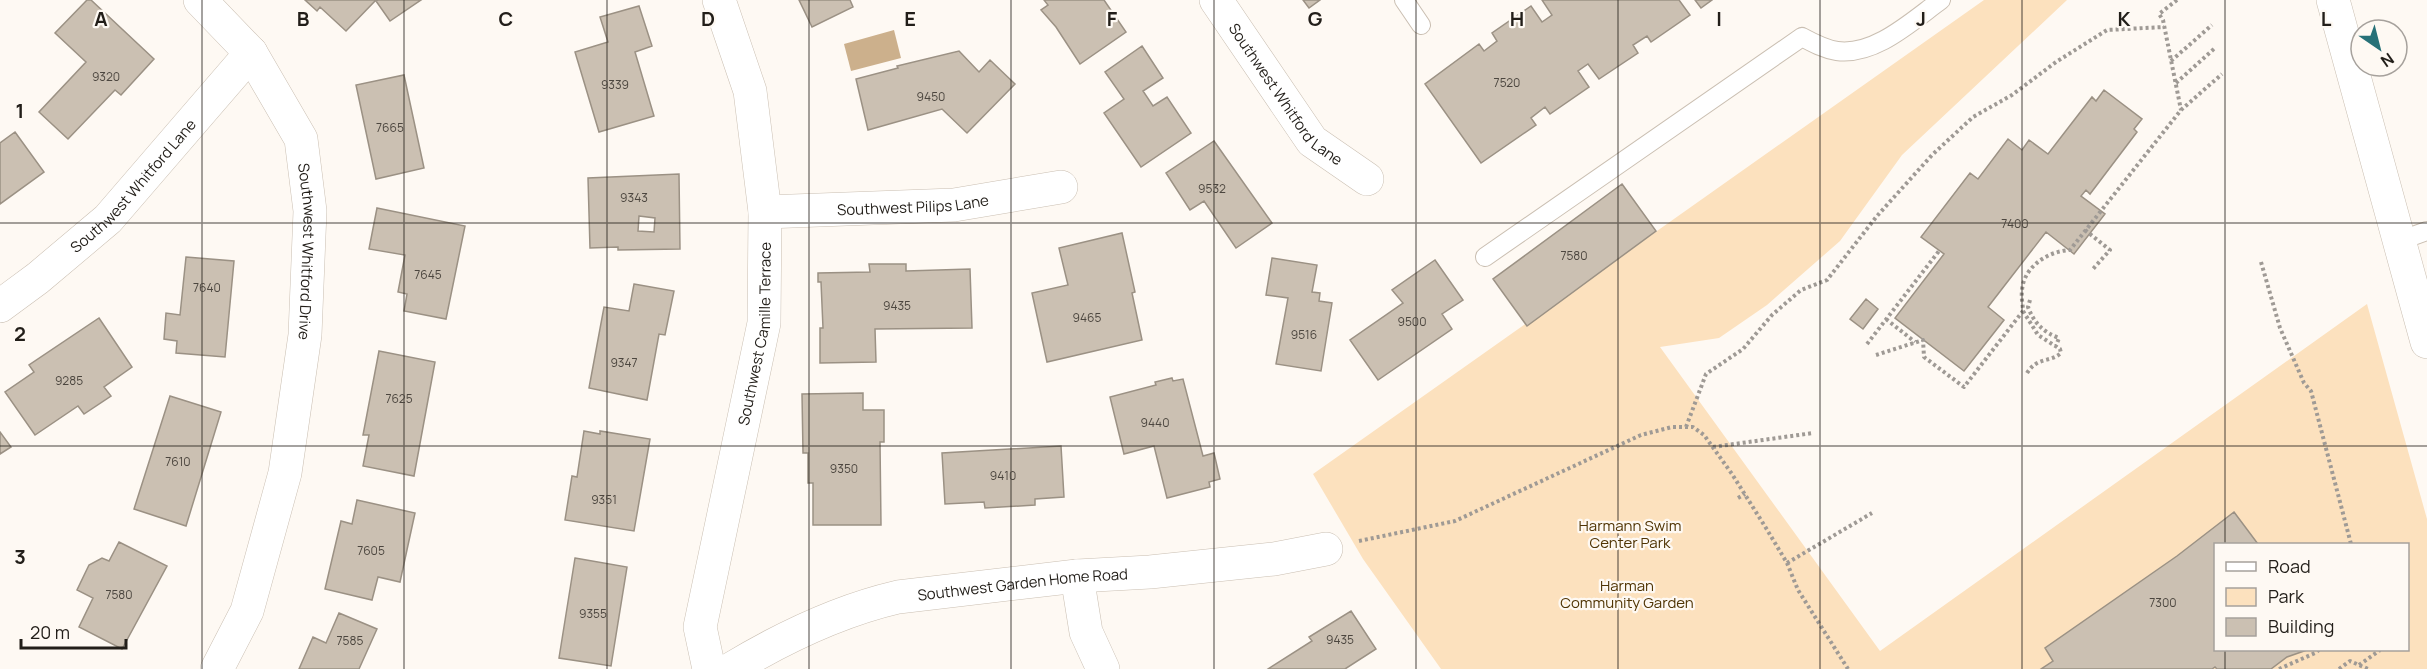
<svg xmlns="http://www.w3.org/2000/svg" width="2427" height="669" font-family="Manrope,sans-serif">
	<rect width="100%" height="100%" fill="#fef9f3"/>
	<path fill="#fce1be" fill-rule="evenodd" d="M1984,0h83l-165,155 -62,86 -73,64 -48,33 -59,9 220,304 487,-347 60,215v150h-986l-78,-110 -50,-85zM2216,544h192v106h-192z"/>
	<path fill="#ccb08c" d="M894,30l7,28 -50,13 -7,-27z"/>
	<path fill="#cbc0b2" stroke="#9b9184" stroke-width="1.5" fill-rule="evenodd" d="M87,0h4l63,59 -33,36 -6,-5 -47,49 -29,-27 47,-50 -31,-29z
		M305,0h71l-30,31 -26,-24 -3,4z
		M378,0h43l-31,21 -14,-20z
		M799,0h51l3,7 -41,20z
		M1044,0h60l22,32 -46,32 -24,-37 -15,-17 7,-5z
		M1303,0h17l-11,8z
		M1542,0h137l11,15 -39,27 -4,-6 -14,9 5,8 -39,26 -11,-15 -10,7 11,16 -39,27 -5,-7 -14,11 5,7 -55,38 -56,-79 54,-40 5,7 13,-10 -5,-8 39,-27 11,16 10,-7z
		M1695,0h17l-11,8z
		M639,6l13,40 -17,6 19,64 -55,16 -24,-80 33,-10 -8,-25z
		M1142,46l21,32 -20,13 10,15 14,-9 24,36 -50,34 -37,-54 20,-14 -19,-27z
		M959,51l20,21 11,-12 25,24 -48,49 -25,-24 -74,21 -12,-51 42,-11 -1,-2z
		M404,75l20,93 -48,11 -20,-94z
		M2104,90l38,29 -8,10 3,3 -47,62 -4,-4 -5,6 24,18 -31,40 -28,-22 -58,75 16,13 -40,51 -69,-53 49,-64 -23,-17 49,-64 8,6 30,-40 14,11 7,-10 19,14 44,-57 4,4z
		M15,132l29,40 -44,32v-61z
		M1214,141l58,82 -36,25 -32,-47 -14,9 -24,-37z
		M679,174l1,75 -62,1v-3l-28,1 -2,-70zM639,216l16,2 -1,14 -16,-1z
		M1622,184l34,47 -129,95 -34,-47z
		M377,208l88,18 -19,93 -42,-8 3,-17 -9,-2 7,-37 -36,-6z
		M1122,233l13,59 -3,1 10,47 -95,22 -15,-69 36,-8 -9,-37z
		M186,257l48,4 -9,96 -49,-4 1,-12 -13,-2 2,-26 14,2z
		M1272,258l45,7 -5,27 8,1 -1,8 13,2 -11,68 -45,-7 12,-66 -22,-3z
		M1435,260l28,40 -21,14 10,15 -74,51 -28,-40 53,-37 -11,-13z
		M869,264h37v7l64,-2 2,59 -97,1 1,33 -56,1v-35h3l-2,-46h-3v-9l52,-1z
		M634,284l40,7 -9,44 -6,-1 -12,66 -58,-12 15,-81 25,4z
		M1866,299l12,10 -15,20 -13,-10z
		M99,318l33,49 -28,20 7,9 -27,18 -6,-8 -43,29 -30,-43 29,-20 -5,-7z
		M379,351l56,11 -21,114 -51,-10 6,-31h-6z
		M1172,378l1,3 10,-2 20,77 11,-3 6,26 -11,3 1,5 -43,11 -13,-52 -30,8 -14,-57 46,-12 -1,-3z
		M863,393v17h21v32h-4l1,83h-68v-42h-5v-30h-5l-1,-59z
		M170,396l51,16 -35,114 -52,-17z
		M584,431l16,3v-3l50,8 -16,92 -69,-11 7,-44 5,1z
		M0,432l11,15 -11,7z
		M1061,446l3,51 -29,2v6l-50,3 -1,-6 -39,2 -3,-51z
		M357,500l58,13 -15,69 -22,-5 -6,23 -47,-11 16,-68 11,3z
		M2234,512l24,32h-42v106h91l-20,7 -16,12h-54l-2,-2 -3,2h-171l12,-8 -8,-13 132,-92z
		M119,542l48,24 -45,83 -43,-22 14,-29 -16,-8 12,-25 13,-7 7,3z
		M575,558l52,9 -16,99 -52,-8z
		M1351,611l25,38 -31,20h-77l44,-28 -3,-4z
		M339,613l38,16 -18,40h-60l14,-32 13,6z"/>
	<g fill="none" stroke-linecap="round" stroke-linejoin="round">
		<g stroke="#cabfb2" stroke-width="20">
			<path id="lane" d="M1404,0l17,25
				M2399,241l28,-10
				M1485,257l317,-220c11,6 22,12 35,14 38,5 75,-30 104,-51"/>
		</g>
		<g stroke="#cabfb2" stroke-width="34">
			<g id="street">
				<path id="s1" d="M200,0l51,53 50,86 9,72 -5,124 -20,138 -38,138 -30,58"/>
				<path id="s2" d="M1216,0l96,141 55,38"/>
				<path id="s3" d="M765,212l189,-7 107,-18"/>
				<path id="s4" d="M0,306l38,-28 70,-59 143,-166"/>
				<path d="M1077,576l9,56 17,37"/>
				<path id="s5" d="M709,669l-9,-42 64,-304 1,-111 -15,-121 -31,-91"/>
				<path id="s6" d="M731,669c53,-32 107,-58 167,-72l179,-21 73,-4 124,-13 52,-10"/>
			</g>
		</g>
		<g stroke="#cabfb2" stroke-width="34">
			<path id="secondary" d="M2333,0l94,342"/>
		</g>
		<path stroke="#9f9a95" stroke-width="4" stroke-dasharray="3 3" stroke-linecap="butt" d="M2177,0l-18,14 4,6 18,90
			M2171,61l41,-36
			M2176,83l40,-36
			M2085,230l25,20 -17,19
			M2261,262l19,66 24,55 7,8 40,153
			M2030,300l-2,7c6,16 15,25 31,31l-3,8
			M2023,311l15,24 22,14 1,4c-11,10 -23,3 -34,20
			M1886,319l29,23
			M1867,344l72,-93
			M1876,355l47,-15 1,17 40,30 59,-76c0,-6 -2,-13 -1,-20 1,-24 26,-40 48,-41l111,-140 41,-36
			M1686,427l20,-53 37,-25 29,-34 29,-25 26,-10 50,-64 55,-61 41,-38 39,-22 44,-33 51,-32 57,-3
			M1713,447l100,-14
			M1738,498l7,-4
			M1359,541l96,-20 186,-86 31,-8h21l11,8 28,39 34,54 21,35 11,27 50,79
			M1787,563l85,-50
			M2359,665l21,-15
			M2279,669l36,-16 4,-3
			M2339,669l11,-8 18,8"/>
		<use href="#lane" stroke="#fff" stroke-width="18"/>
		<use href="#street" stroke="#fff" stroke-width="33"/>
		<use href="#secondary" stroke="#fff" stroke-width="33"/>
	</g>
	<path fill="none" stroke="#221e19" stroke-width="1.5" stroke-opacity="0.55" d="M202,0v669M404,0v669M607,0v669M809,0v669M1011,0v669M1214,0v669M1416,0v669M1618,0v669M1820,0v669M2022,0v669M2225,0v544M0,223h2427M0,446h2427M2225,650v19"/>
	<g text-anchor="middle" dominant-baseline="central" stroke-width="4.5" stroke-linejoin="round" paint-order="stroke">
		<g font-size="12" fill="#4c463f">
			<text x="106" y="76">9320</text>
			<text x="1507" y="82">7520</text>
			<text x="615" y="84">9339</text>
			<text x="931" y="96">9450</text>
			<text x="390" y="127">7665</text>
			<text x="1212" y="188">9532</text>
			<text x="634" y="197">9343</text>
			<text x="2015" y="223">7400</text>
			<text x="1574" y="255">7580</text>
			<text x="428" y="274">7645</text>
			<text x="207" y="287">7640</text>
			<text x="897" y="305">9435</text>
			<text x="1087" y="317">9465</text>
			<text x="1412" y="321">9500</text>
			<text x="1304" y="334">9516</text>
			<text x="624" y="362">9347</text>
			<text x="69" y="380">9285</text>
			<text x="399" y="398">7625</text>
			<text x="1155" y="422">9440</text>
			<text x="178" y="461">7610</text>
			<text x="844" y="468">9350</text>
			<text x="1003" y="475">9410</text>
			<text x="604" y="499">9351</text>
			<text x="371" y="550">7605</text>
			<text x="119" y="594">7580</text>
			<text x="2163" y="602">7300</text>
			<text x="593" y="613">9355</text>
			<text x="1340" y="639">9435</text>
			<text x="350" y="640">7585</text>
		</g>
		<g font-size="15" fill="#221e19" stroke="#fef9f3">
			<text stroke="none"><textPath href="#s2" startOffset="118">Southwest Whitford Lane</textPath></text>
			<text stroke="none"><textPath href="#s4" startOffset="180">Southwest Whitford Lane</textPath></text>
			<text stroke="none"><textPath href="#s3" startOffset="148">Southwest Pilips Lane</textPath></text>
			<text stroke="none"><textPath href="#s1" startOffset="286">Southwest Whitford Drive</textPath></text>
			<text stroke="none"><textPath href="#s5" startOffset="342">Southwest Camille Terrace</textPath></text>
			<text stroke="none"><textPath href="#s6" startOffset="308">Southwest Garden Home Road</textPath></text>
		</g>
		<g font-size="15" fill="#503404" stroke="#fef9f3">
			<text x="1630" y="525">Harmann Swim<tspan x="1630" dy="17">Center Park</tspan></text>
			<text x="1627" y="585">Harman<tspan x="1627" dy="17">Community Garden</tspan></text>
		</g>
	</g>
	<g font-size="20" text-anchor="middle" font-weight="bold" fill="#221e19" stroke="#fef9f3" stroke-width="4.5" stroke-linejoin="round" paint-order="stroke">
		<text x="101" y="26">A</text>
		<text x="303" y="26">B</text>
		<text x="506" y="26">C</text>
		<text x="708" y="26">D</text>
		<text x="910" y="26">E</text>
		<text x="1112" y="26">F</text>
		<text x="1315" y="26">G</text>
		<text x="1517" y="26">H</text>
		<text x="1719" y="26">I</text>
		<text x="1921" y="26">J</text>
		<text x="2124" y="26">K</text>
		<text x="2326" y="26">L</text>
		<text x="20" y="118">1</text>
		<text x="20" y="341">2</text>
		<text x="20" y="564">3</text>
	</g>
	<rect x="2214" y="543" width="195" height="108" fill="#fef9f3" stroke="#a6a19c" stroke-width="1.5"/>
	<rect x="2226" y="562" width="30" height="9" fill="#ffffff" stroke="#a6a19c" stroke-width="1.5"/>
	<text x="2268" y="573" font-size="18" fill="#221e19">Road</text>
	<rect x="2226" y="588" width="30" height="18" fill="#fce1be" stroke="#a6a19c" stroke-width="1.5"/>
	<text x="2268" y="603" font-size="18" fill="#221e19">Park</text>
	<rect x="2226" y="618" width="30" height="18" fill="#cbc0b2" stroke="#a6a19c" stroke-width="1.5"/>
	<text x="2268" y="633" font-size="18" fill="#221e19">Building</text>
	<g transform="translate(2379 48) rotate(145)"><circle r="28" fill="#fef9f3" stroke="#a6a19c" stroke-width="1.5"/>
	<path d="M0-4.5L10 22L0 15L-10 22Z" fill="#277178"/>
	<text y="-9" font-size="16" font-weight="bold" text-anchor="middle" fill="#221e19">N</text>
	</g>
	<path d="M21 639v9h105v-9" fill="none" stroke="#221e19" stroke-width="3"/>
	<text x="30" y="639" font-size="18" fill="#221e19" stroke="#fef9f3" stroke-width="4.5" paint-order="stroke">20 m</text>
</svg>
